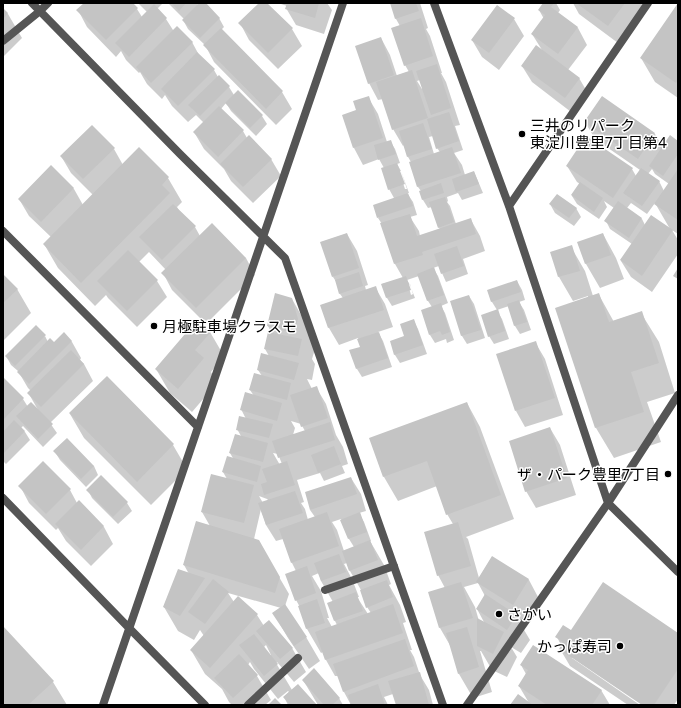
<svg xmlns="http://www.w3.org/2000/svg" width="681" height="708" font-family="Commissioner,'Noto Sans JP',sans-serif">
	<rect width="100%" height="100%" fill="#fff"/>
	<path fill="#0003" fill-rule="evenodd" d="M85,3h46l6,6 5,8 5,-5 -9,-9h25l-6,6 9,10 7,11 19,12 7,13 15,15 4,7 1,-1 10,11 5,8 4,-4 24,25 5,8 -11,12 -25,-25 -5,-8 -5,6 22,22 4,7 24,21 10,17 -28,27 -22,-22 -7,-12 -20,-20 -10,-17 10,-9 -8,-8 -8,7 -16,-16 -7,-11 -3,4 -15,-15 -7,-12 -1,1 -13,-13 -5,-9 -5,6 -29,-30 -9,-17z
		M168,3h29l1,2 2,-2h4l15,15 5,9 -3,3 61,62 10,17 -16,16 -62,-63 -9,-17 -17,-16 -5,-9 1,-1z
		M260,3h6l26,26 10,17 -24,23 -29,-29 -9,-17z
		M278,3h49l5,7 -8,24 -28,-9 -10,-17 1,-2z
		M391,3h29l8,25 -2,1 4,7 12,37h-1l5,9 14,43 -5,1 8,24 -9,3 8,12 3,10 9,-3 4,9 5,12 -21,7 -4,-7 -11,4 1,4 -1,1 3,4 6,18 15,-4 9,16 5,15 -22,8 5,15 -22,8 -4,-9 -3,-7 -6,2 5,8 10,27 -7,3 4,7 9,27 -7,3 -1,-4 -11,4 -5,-8 2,-28 -4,-6 -9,-25 -12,4 3,5 5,13 -23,8 -5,-8 -5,-14 21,-6 -8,-14 -13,-40 -4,-6 16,-20 -5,-9 -5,-21 -5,-9 -16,6 -9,-17 -11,-32 14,-5 11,-14 10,17 9,28 3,-1 5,8 5,14 -3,1 4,7h-2l6,18h2l-6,-18 8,22h-2l6,9 4,13 -7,2 9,14 1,5 20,-6 -8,-23 -4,1 -5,-8 -3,-9h1l-3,-4 -8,-25h1l-3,-5 -4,-12 -1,1 -10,-17 -10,-30 -5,1 -9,-17 12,-45 9,17 7,21 12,-4 -4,-7 -5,-39 -4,-7zM420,80l3,8 -1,1 -5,-8zM433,136l4,12 3,4 -6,2 -5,-17zM408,284h2l3,10 -2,1z
		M544,3h12l4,7 -2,3 20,15 9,17 -19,25 11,8 10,17 -14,20 -43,-33 -10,-16 20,-16 -10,-16 12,-15 -5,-9z
		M573,3h68l3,5 -26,35 -39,-29z
		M678,5v93l-23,-16 -14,-24z
		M3,9l5,5 14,24 -19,19z
		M514,19l10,17 -25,34 -17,-13 -10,-17z
		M602,97l53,37 8,14 15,-6v92l-6,-4 6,10v14l-26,38 -21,-15 -10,-16 11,-17 -22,-15 -4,-8 8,-13 -10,-7 3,6 -8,12 -22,-15 -5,-8 8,-12 -3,-2 -10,-16 20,-29 45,32 4,7 4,-6 -45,-31 -10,-17zM652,169l3,5 14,10 -5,7 -5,-10 -11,-7zM631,203l16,11 8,-11 15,26 -25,-4 -3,-6 -15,-11z
		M114,149l9,16 16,-16 29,29 14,24 -5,5 3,5 15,15 5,9 46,22 9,17 -49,49 -34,-34 -9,-17 3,-3 -17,-18 -10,10 18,19 10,16 -30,30 -29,-29 -2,-3 -11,11 -37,-38 -14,-24 7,-7 -22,-21 -10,-17 32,-32 23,22 9,16 10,-10 -22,-22 -10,-17z
		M550,204l26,4 5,9 -7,9 -19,-13z
		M347,234l10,17 11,34 -3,1 1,4 9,-3 10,17 8,23 -15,5 5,9 9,26 -30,10 -5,-8 4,-22 -3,-9 -19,7 -10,-17 -7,-23 21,-7 -3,-4 -3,-11 -4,-6z
		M603,234l13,24 8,21 -24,9 -14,-24 -8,-21z
		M571,247l14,24 8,25 6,-1 15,27 27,-9 18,29 16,51 -28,9 14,40 -47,16 -18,-30 -39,-119 31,-11v-2l-15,5 -14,-24 -7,-25z
		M3,275l14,14 14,24 -28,28z
		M517,281l5,9 3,10 -6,2 5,8 7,20 -11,4 -5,-8 -6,-20 -12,4 -5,-8 -3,-12z
		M469,296l5,8 11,34 -18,6 -5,-8 -11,-34z
		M292,299l17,30 6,20 -3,10 3,5 -3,16 -5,-1 5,10 4,-2 10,17 10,31 7,12 5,17 -6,2 3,7 -21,8 -4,-8 -23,7 7,22 -3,1 4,6 3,11 7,-3 -5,-7 41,-32 10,16 5,17 -7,2 5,9 7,19h-1l14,24 7,19 -2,1 11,20 6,17 -3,1 9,27h-2l4,7 6,18 9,15 4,15h-36l-4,-11 -9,3 4,8h-37l-7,-13 -6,-16h-3l-9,-16 -3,-8 -2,1 -14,-24 -6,-20 -5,-9v-29l-4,-8 -9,-24 -7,2 -10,-16 -5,-16 -7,30 4,2 31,53 -4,12 21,31 14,24 -11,8 -21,-31 -14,-24 7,-6 -53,-15 6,9 4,-5 19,18 7,11 28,22 14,24 -12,10 -17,-20 -1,1 16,27 24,15h-28l-4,-8 5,-5 -1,-1 -10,8 -24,-30 -4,-7 -2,3 9,11 14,24 -6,5h-33l-3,-3 -7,-13 -17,-15 -14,-24 13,-14 -4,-6 -6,10 -16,-9 -14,-24 25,-33 -5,-9 26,-39 -8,-14 25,-33 -4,-7 11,-12 -4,-7 11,-17 -4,-7 9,-10 -5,-10 13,-13 -4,-6 12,-14 -4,-6 11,-14 -4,-7 7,-15 -4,-8zM291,421l10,3 4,7 -12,4 2,-7zM273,453l5,1 4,10 -2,1zM259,496l8,3 2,2 -6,2zM341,519l8,20 5,8 -10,4 -7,-21 -5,-8zM347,563l3,8 11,19 6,17 4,6 -3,1 -11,-17h2l-7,-18 -8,-15zM319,573l2,8 12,21 -5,1 7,18 2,4 -5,2 -5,-9h2l-8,-27 -9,-15zM266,645l5,10 -1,1 -6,-9z
		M497,311l5,8 7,20 -15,5 -5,-8z
		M414,321l4,8 9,25 -27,9 -5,-8 -4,-13 14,-5z
		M210,332l14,24 -13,16 6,11 -25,29 -22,-19 -14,-24z
		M64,333l8,9 9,16 -1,2 4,4 9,17 -43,42 7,10 -14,14 -20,-21 -2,2 4,4 5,8 -24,24 -3,-3v-82l20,20 5,8 10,3 -9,-16 2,-3 -3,-3 -10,-17 -7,-6 -5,-9 39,-20 3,6 6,1z
		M535,342l10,17 18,56 -38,12 -9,-16z
		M467,403l13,24 34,92 -48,18 2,2 11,39 13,-21 37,23 9,17 -15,25 -6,-4 13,22 -9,13 -10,-6 6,10 -10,20 -15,-7 -11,-19h-1l12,41 -19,6 -14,-24 -8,-27 -11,-19 -11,-35 16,-5 -7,-13 15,-51 -6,-10 -10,-28 -39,15 -14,-24 -14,-38zM478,583l7,13 -8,13 8,15 -6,-3 -4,-14 -11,-20z
		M70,414l103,31 14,24 -36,36 -67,-67z
		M550,428l10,17 16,50 -40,13 -10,-17z
		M55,452l39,14 4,9 -12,12 -26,-27z
		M20,486l50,4 7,13 2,-2 25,26 9,17 -22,22 -25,-25 -8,-13 -2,2 -27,-27z
		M88,490l39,13 5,8 -14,13 -26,-26z
		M3,627l50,55 14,23h-64z
		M572,632l106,2v65l-4,6h-30l-72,-49v2l68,47h-12l-58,-39 -10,-17 2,-2 -5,-10z
		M521,665l80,25 9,15h-98l17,-2 -10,-17 7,-12z
		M303,680l36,18 4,7h-25z"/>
	<path fill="#c4c4c4" d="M84,3h49l5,5 -32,32 -30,-30z
		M171,3h15l-7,8z
		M199,3h7l14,15 -20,20 -18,-18z
		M259,3h8l26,25 -25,25 -30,-30z
		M287,3h32l-4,15 -30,-9z
		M390,3h26l3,8 -24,8z
		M543,3h11l-3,4 27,20 -20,27 -27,-20 14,-19 -7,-5z
		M576,3h49l-17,23z
		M678,3v77l-2,3 -36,-25z
		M154,4l13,14 -38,39 -14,-14z
		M497,5l18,13 -26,35 -18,-13z
		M3,8l5,5 -5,6z
		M421,18l12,38 -29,10 -13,-38z
		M177,26l16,16 -42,41 -15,-16z
		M221,28l62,63 -17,18 -63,-64z
		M381,37l13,38 -26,9 -13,-38z
		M536,45l44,33 -15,20 -44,-32z
		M197,52l18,17 -37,37 -17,-17z
		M437,64l14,44 -20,7 -15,-44z
		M412,70l16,48 -36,12 -16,-48z
		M219,75l11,11 -30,30 -12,-11z
		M238,90l25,25 -13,13 -25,-25z
		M369,96l14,42 -30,10 -11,-33 14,-5 -3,-9z
		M602,96l53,37 -17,26 -54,-37z
		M219,106l25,24 -26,27 -25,-25z
		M449,112l10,29 -23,8 -9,-30z
		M423,123l9,26 -25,8 -8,-26z
		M92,125l23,23 -32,31 -23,-23z
		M249,135l23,24 -29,28 -23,-23z
		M670,135l8,6v13l-15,22 -14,-10z
		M586,136l47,32 -20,30 -47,-32z
		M391,140l5,14 -18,6 -4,-15z
		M139,147l30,30 -7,8 8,8 -89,90 -38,-39z
		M452,147l9,26 -44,14 -8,-25z
		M397,163l8,21 -17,6 -7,-22z
		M51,165l23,23 -33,34 -23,-23z
		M641,168l19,13 -18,25 -19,-13z
		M678,169v51l-24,-16z
		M474,171l5,13 -23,8 -4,-13z
		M580,182l23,16 -9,14 -23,-17z
		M441,183l3,10 -22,7 -3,-9z
		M408,193l5,13 -36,12 -4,-13z
		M557,194l20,14 -8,10 -20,-14z
		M445,197l9,25 -16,6 -9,-26z
		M618,201l24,17 -13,20 -25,-17z
		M173,204l23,22 -34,34 -23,-23z
		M410,214l7,22 54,-18 5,16 -54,18 1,3 -29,9 -14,-41z
		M651,215l22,15 -31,46 -22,-16z
		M212,223l34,35 -50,50 -35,-35z
		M347,233l12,35 -27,9 -12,-35z
		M603,233l8,22 -26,9 -8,-22z
		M572,245l8,26 -22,6 -8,-25z
		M457,246l7,20 -23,8 -7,-20z
		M128,250l30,30 -31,31 -30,-30z
		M434,267l10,28 -17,6 -10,-27z
		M678,268v11l-5,-3z
		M359,272l4,14 -24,8 -4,-14z
		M3,274l15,15 -15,14z
		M406,276l5,14 -25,8 -5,-14z
		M517,280l4,12 -30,10 -4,-12z
		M376,286l8,24 -56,18 -8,-23z
		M275,293l17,5 6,21 -4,14 -27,-7z
		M599,293l10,29 33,-11 17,52 -28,9 13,40 -49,16 -40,-120z
		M469,295l12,35 -20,6 -11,-35z
		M519,300l8,22 -13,4 -7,-22z
		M441,303l9,29 -8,3 -2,-4 -11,4 -8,-25z
		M498,309l7,22 -17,6 -7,-22z
		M414,319l9,26 -29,10 -4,-14 14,-5 -4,-12z
		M197,320l14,12 -16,18 9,8 -26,31 -23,-20z
		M36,325l10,10 -31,31 -10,-10z
		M64,332l8,9 -43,43 -12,-12 33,-34 4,4z
		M268,332l34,7 -4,17 -34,-7z
		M379,332l9,26 -32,11 -7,-19 11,-3 -3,-8z
		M536,341l19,57 -40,13 -19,-57z
		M71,350l13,14 -43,43 -14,-14z
		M261,353l38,10 -5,17 -37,-10z
		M254,373l37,10 -4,17 -38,-10z
		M107,376l67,68 -37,38 -68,-69z
		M3,377l21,21 -21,22z
		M317,386l11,32 -27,9 -11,-32z
		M245,392l37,11 -5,18 -37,-11z
		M31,402l22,22 -15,15 -22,-23z
		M467,402l34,93 -55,20 -19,-54 -44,16 -14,-39z
		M239,416l34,8 -4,14 -33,-8z
		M14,420l11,11 -22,23v-22z
		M330,422l5,18 -57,18 -6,-17z
		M550,427l17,51 -42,14 -16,-51z
		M235,434l33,9 -5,19 -34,-9z
		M67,438l27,28 -13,13 -28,-28z
		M334,446l7,18 -23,9 -7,-18z
		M227,456l34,10 -4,16 -35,-10z
		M43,461l28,28 -25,25 -28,-28z
		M287,461l8,24 -31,10 -3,-11 6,-2 -5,-13z
		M211,474l43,11 -10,38 -43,-11z
		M101,475l27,27 -15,15 -27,-27z
		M351,477l6,17 -47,16 -5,-18z
		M295,491l8,22 -37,12 -8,-22z
		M79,500l25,26 -23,24 -26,-26z
		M327,512l12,34 -48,17 -12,-34z
		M360,512l7,20 -19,7 -8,-19z
		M196,521l63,19 21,37 -5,16 -92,-28z
		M458,522l13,44 -34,10 -13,-44z
		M370,540l8,20 -29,11 -7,-20z
		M339,554l7,18 -25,9 -7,-18z
		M492,556l37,23 -16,26 -37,-23z
		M307,566l9,27 -21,8 -10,-27z
		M178,569l27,9 -25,38 -17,-9z
		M213,579l16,13 -24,32 -17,-12z
		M387,580l6,17 -27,11 -6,-18z
		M461,582l12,36 -34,10 -11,-36z
		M603,582l75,51v36l-24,36h-12l-83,-56 4,-7 -8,-5 8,-12 8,5z
		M356,592l7,19 -29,10 -7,-18z
		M485,594l32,21 -10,15 -31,-21z
		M238,596l20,18 -48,54 -20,-18z
		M317,599l8,24 -19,6 -8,-23z
		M285,604l22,33 -13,9 -22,-33z
		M393,604l10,29 -78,27 -10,-28z
		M477,618l27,14 -11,22 -16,-8z
		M269,620l24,28 -13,11 -24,-28z
		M3,626l51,55 -26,24h-25z
		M467,627l12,40 -21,7 -12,-41z
		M254,634l24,30 -14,12 -25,-31z
		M405,639l9,27 -71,26 -10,-28z
		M533,645l69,45 -10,15h-45l-29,-19 10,-16 -8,-5z
		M239,654l19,21 -25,23 -19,-20z
		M314,668l26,30 -8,7h-8l-22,-25z
		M420,672l9,33h-33l-8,-24z
		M298,684l19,21h-27l-7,-8z
		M378,684l7,21h-34l-3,-10z
		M518,694l15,11h-23z
		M275,698l7,7h-14z"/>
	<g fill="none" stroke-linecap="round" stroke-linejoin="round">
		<path stroke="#555" stroke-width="8" d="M325,590l69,-24
			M248,705l50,-47"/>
		<path stroke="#555" stroke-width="8" d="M32,3l148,151 105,104 158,447
			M434,3l75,203 99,297 70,69
			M3,41l37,-30 8,-8
			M509,206l139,-203
			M3,231l195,196
			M3,498l127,131 75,76
			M103,705l240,-702
			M467,705l141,-202 70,-108"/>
	</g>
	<g fill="#000" stroke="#fff" stroke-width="1.5">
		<circle cx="522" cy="134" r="4"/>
		<circle cx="154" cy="326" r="4"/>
		<circle cx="668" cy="474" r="4"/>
		<circle cx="499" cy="614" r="4"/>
		<circle cx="620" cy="646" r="4"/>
	</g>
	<g text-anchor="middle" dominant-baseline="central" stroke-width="3" stroke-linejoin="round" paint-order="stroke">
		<g font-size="15" fill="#000" stroke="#fff" text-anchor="start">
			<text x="530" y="125">三井のリパーク<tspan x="530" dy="17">東淀川豊里7丁目第4</tspan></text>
			<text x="162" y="326">月極駐車場クラスモ</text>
			<text x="660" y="474" text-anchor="end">ザ・パーク豊里7丁目</text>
			<text x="507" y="614">さかい</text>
			<text x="612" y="646" text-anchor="end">かっぱ寿司</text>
		</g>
	</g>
	<rect width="681" height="708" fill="none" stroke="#000000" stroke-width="8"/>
</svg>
